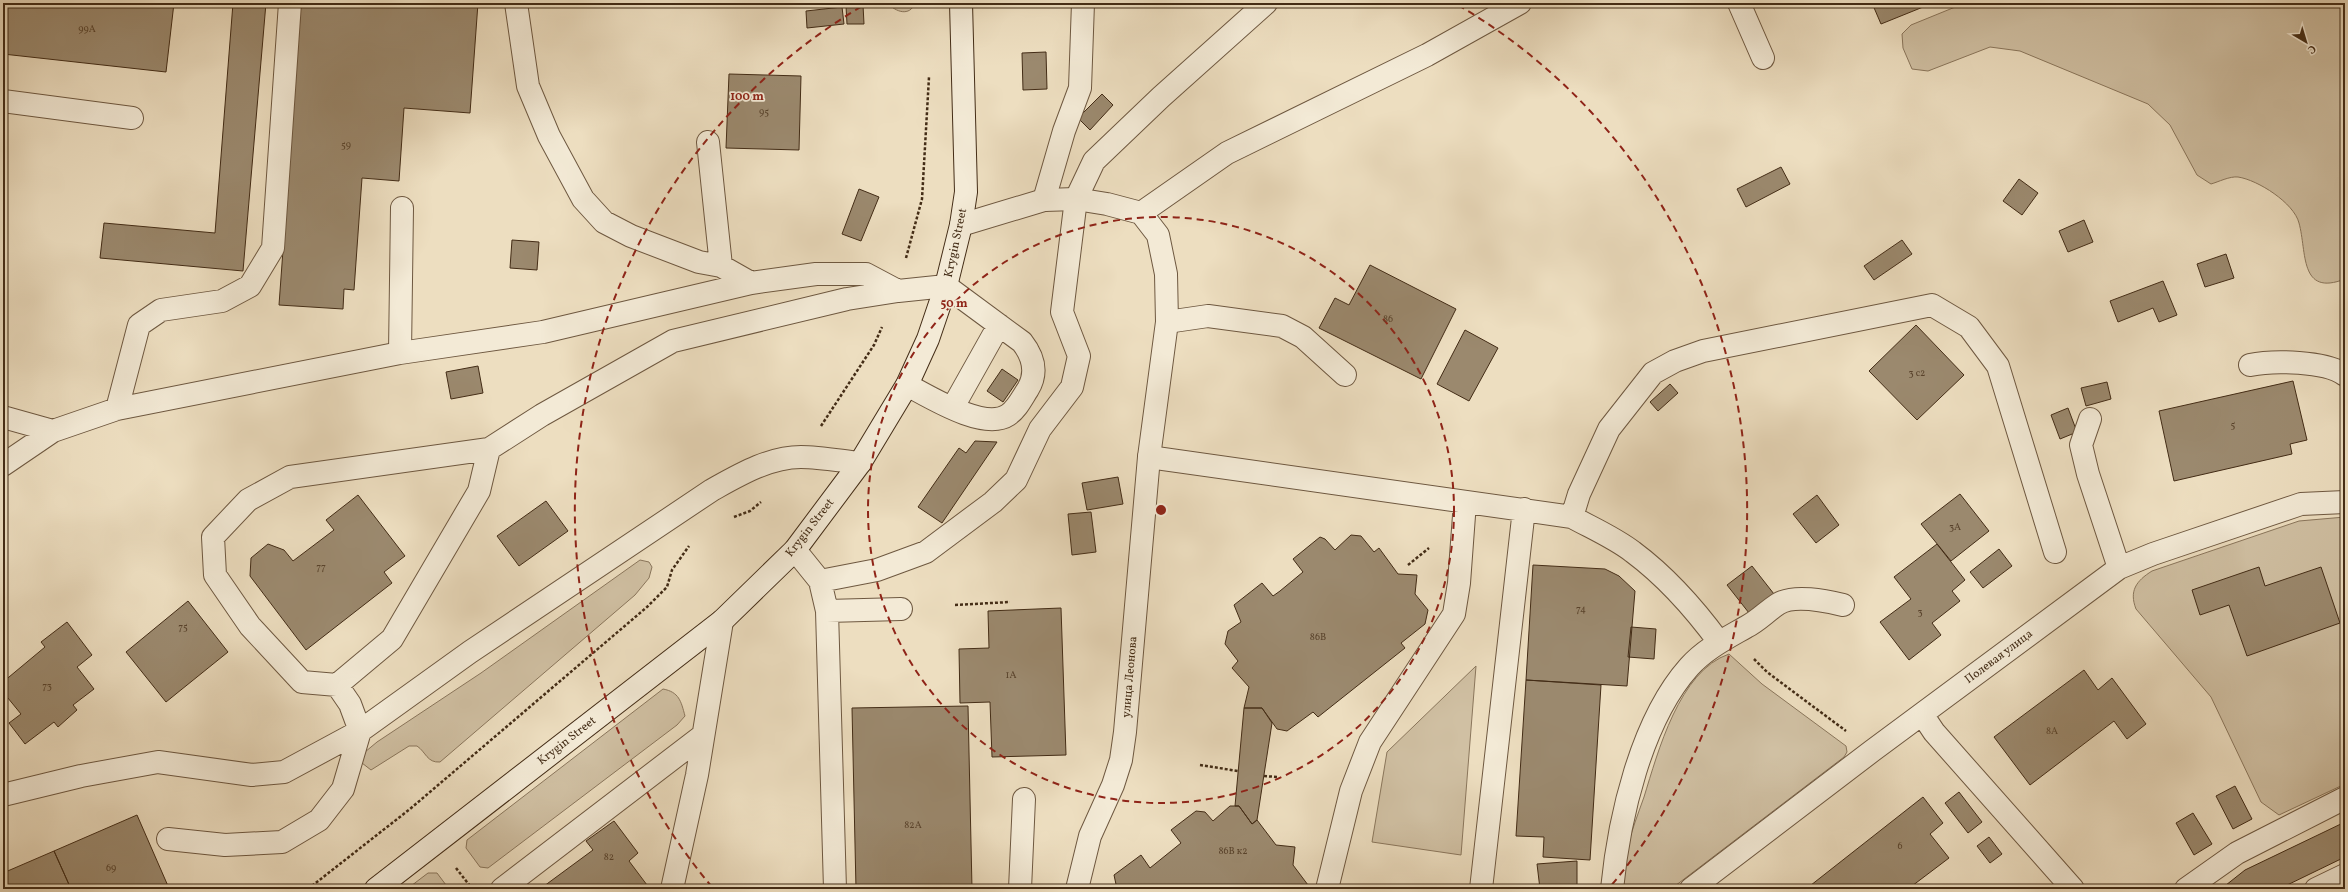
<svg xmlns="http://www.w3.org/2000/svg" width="2348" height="892" font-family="Vollkorn,serif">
	<rect width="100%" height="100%" fill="#eddec0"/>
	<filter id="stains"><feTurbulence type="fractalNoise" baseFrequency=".005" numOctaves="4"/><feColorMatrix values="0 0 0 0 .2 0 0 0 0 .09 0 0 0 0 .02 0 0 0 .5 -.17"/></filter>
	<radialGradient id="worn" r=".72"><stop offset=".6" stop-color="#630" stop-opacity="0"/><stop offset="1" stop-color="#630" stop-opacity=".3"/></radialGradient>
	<path fill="#d0c0a3" stroke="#8a765c" d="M888,3h27c-5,14 -20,9 -27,0z
		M1965,3h380v276c-46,18 -38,-27 -46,-56 -5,-20 -41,-43 -61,-46 -8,-1 -20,5 -27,7l-14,-9 -27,-50 -22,-21 -128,-53 -30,-4 -62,24 -16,-2 -9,-21 -1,-14 9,-9z
		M2345,517v267l-66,31 -18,-13 -50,-105 -75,-88c-7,-18 0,-28 16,-38l147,-50z
		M640,560l9,2 3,5 -3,11 -14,17 -195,167c-13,1 -14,-10 -23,-16h-8l-38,24 -9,-7 3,-11 12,-10 104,-69z
		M1729,654l33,30 84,62 1,6 -3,5 -173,132h-49c2,-13 2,-27 5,-40 4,-17 11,-35 17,-52 14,-45 35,-126 85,-143z
		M1476,666l-15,189 -89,-13 15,-90z
		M663,689c16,3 18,12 22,27l-8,9 -189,143 -8,-1 -14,-19 1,-8z
		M428,873h9l12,16h-42z"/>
	<path fill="#9b896e" stroke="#432c16" d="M3,3h171l-8,69 -163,-18z
		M233,3h33l-23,268 -143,-13 4,-35 111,10z
		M301,3h177l-8,110 -66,-5 -5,73 -37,-3 -8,112 -10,-1 -1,20 -64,-4z
		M1872,3h61l-52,21z
		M863,5l1,19h-17l-1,-18z
		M842,7l2,17 -37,4 -1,-17z
		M1046,52l1,37 -24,1 -1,-37z
		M729,74l72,2 -2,74 -73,-2z
		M1102,94l11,11 -23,25 -12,-12z
		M1781,167l9,17 -44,23 -9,-18z
		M2019,179l19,14 -16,22 -19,-14z
		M859,189l20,8 -18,44 -19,-7z
		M2084,220l9,22 -25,10 -9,-21z
		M512,240l27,2 -2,28 -27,-2z
		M1902,240l10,14 -38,26 -10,-14z
		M2226,254l8,24 -29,9 -8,-23z
		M1370,265l86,44 -35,70 -102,-51 16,-30 14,7z
		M2163,281l14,34 -18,7 -6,-14 -35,14 -8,-21z
		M1916,325l48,50 -47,45 -48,-49z
		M1465,330l33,18 -29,53 -32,-17z
		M478,366l5,27 -32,6 -5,-27z
		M1002,369l16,11 -15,22 -16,-11z
		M2293,381l14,59 -17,4 2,10 -118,27 -15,-70z
		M2107,382l4,17 -25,7 -5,-18z
		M1670,384l8,9 -20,18 -8,-9z
		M2068,408l9,24 -17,7 -9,-24z
		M975,441l22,1 -55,81 -24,-16 41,-59 7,5z
		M1118,477l5,27 -36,6 -5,-27z
		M1960,494l29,37 -38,30 -30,-37z
		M358,495l47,61 -21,16 8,11 -86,67 -56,-74 1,-18 17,-14 16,6 9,11 41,-31 -8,-10z
		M1817,495l22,30 -23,18 -23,-29z
		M546,501l22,30 -49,35 -22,-30z
		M1091,512l5,40 -24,3 -4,-41z
		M1351,535l10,1 13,16 5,-4 19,26 19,1 -2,19 13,16 -3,14 -24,19 4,5 -87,69 -5,-5 -26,19 -10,-2 -15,-21h-18l5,-21 -17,-19 6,-7 -13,-17 3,-13 13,-9 -7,-17 28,-22 11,13 7,-5 23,-19 -10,-13 27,-22 5,2 10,11z
		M1937,544l28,36 -13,11 8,10 -28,22 9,12 -32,25 -29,-38 31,-23 -17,-22z
		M1999,549l13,17 -29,22 -13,-16z
		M1533,565l72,4 14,7 16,15 -8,95 -101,-6z
		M1752,566l22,28 -25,19 -22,-28z
		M2259,567l6,19 56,-19 19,56 -93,33 -18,-51 -29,10 -8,-25z
		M188,601l40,51 -62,50 -40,-50z
		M1061,608l5,147 -74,2 -2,-55 -30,1 -1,-54 30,-1 -1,-37z
		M67,622l25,33 -15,12 17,22 -21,16 4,5 -19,17 -4,-5 -29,22 -16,-21 12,-9 -18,-22v-10l42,-35 -4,-5z
		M1631,627l25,2 -2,30 -26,-2z
		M2084,670l14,20 14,-12 34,46 -19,15 -13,-18 -84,64 -36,-48z
		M1526,680l75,5 -11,175 -47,-3 1,-20 -28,-1z
		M968,706l4,183h-116l-4,-181z
		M1244,708h18l10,15 -15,97 -5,4 -13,-18h-4z
		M2235,786l17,33 -19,10 -17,-33z
		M1959,792l23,30 -14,11 -23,-30z
		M1923,797l20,26 -13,11 19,24 -41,31h-102z
		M1230,806h9l13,18 5,-4 19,25 19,2 -2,18 15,20 -1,4h-190l-3,-14 27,-20 9,13 31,-25 -10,-13 25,-19 9,1 8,9z
		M2193,813l19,31 -18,11 -18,-32z
		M137,815l31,71 -7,3h-90l-17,-38z
		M614,821l24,32 -9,8 21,28h-110l53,-39 -7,-9z
		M2345,822v35l-66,32h-58l24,-19z
		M1989,837l13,17 -12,9 -13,-17z
		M54,851l17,38h-68v-16z
		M1577,861v28h-37l-3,-25z"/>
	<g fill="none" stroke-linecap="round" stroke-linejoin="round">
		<g stroke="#6e5840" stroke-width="24">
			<path id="lane" d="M516,3l12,83 21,50 34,63 21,23 27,14 68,26 22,4 30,17
				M1739,3l24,55
				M3,101l129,17
				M708,142l13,124
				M1044,200l20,-69 16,-43 3,-85
				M1141,213l86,-60 200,-98 93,-52
				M1167,322l41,-6 74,10 21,11 42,38
				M400,353l2,-145
				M2250,365c23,-5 76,-4 95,10
				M953,407l46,-82
				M117,409l22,-84 22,-15 61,-9 28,-15 23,-38 17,-245
				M3,417l50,14
				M2090,419l-9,26 7,29 31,94
				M1149,457l423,60c20,11 43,21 61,35 35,26 61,56 86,90
				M3,465l50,-34 64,-22 283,-56 143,-21 208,-49 65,-9h50l32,17 48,-5 76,56c11,14 16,30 6,47 -6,9 -11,20 -20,26 -24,16 -78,-18 -101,-30
				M1572,517l7,-23 30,-65 44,-56 22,-12 28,-10 229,-46 37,22 29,39 57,186
				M795,550l25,31 7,30 8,278
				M820,581l57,-11 49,-18 67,-50 23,-22 24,-51 32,-42 7,-31 -17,-44 14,-113 18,-38 67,-64 105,-94
				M827,611l74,-2
				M337,685l55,-46 87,-148 10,-42
				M1922,714l12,18 139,157
				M3,795l78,-19 77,-14 94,13 32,-3 76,-41 110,-79 242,-162c27,-15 57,-33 89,-33 19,0 40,4 59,6
				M168,839l57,6 57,-3 37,-22 24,-31 17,-58 -10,-27 -13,-19 -35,-3 -52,-56 -35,-51 -2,-38 35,-37 42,-23 199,-28 53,-34 131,-74 174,-42 51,-8
				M502,889l200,-153
				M672,889l25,-114 25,-154
				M1020,889l4,-90
				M1327,889l24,-98 19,-49 84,-128 5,-31 6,-81
				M1481,889l43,-380
				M1612,889c7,-71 29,-168 77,-222 16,-18 38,-29 57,-40 12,-6 21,-16 32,-23 16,-10 48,-3 65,1
				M1691,889l181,-138 247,-183 34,-14 148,-50 44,-2
				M2186,889l51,-36 108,-55
				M2316,889l29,-14"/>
		</g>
		<g stroke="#6e5840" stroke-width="24">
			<path id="street" d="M961,225l83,-25 32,-1 31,5 34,9 17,22 8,39 1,48 -18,135 -24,275 -4,28 -8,25 -23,51 -13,53"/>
		</g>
		<g stroke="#432c16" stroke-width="24">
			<path id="secondary" d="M376,889l346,-268 73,-71 65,-87 47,-78 21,-46 18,-53 15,-61 5,-33 -5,-189"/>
		</g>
		<path stroke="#432c16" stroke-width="2.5" stroke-dasharray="3 2" stroke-linecap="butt" d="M906,258l16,-59 7,-122
			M821,426l53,-81 8,-18
			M734,517l16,-6 11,-9
			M1408,565l21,-17
			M955,605l55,-3
			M1754,659l13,13 79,59
			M1200,765l38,6
			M1264,776l13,1
			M456,868l14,18
			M308,889l102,-80 237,-202 20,-20 5,-17 17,-24"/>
		<use href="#lane" stroke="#f3ead6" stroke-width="22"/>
		<use href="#street" stroke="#f3ead6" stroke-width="22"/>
		<use href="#secondary" stroke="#f3ead6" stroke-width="22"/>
	</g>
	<g fill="none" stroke="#8f2418" stroke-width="2" stroke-dasharray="7 5">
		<circle cx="1161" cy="510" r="293"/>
		<path d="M712 887A586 586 0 0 1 864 5M1458 5A586 586 0 0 1 1610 887"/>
	</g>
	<g text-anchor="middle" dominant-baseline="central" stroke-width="3.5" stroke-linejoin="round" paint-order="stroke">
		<g font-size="10" fill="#59432c">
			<text x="87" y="29">99А</text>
			<text x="764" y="112">95</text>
			<text x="346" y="145">59</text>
			<text x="1388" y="319">86</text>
			<text x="1917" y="373">3 с2</text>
			<text x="2233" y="425">5</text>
			<text x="1955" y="527">3А</text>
			<text x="321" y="567">77</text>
			<text x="1581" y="609">74</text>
			<text x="1920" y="612">3</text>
			<text x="183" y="627">75</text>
			<text x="1318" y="637">86В</text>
			<text x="1011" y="675">1А</text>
			<text x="47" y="686">73</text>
			<text x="2052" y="731">8А</text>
			<text x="913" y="825">82А</text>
			<text x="1900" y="846">6</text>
			<text x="1233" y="851">86В к2</text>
			<text x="609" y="857">82</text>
			<text x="111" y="868">69</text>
		</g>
		<g font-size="12" fill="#432c16" stroke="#f3ead6">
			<text transform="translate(956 243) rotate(-78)">Krygin Street</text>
			<text transform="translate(810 528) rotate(-52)">Krygin Street</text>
			<text transform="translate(1999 657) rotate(-37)">Полевая улица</text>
			<text transform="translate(1130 677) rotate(-85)">улица Леонова</text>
			<text transform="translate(567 741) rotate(-38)">Krygin Street</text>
		</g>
	</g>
	<circle cx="1161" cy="510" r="6" fill="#8f2418" stroke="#f3ead6" stroke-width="2"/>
	<g font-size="12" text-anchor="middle" font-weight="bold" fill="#8f2418" stroke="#f3ead6" stroke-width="3.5" stroke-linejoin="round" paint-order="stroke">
		<text x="747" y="100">100 m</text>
		<text x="954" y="307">50 m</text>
	</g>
	<rect width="2348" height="892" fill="none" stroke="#eddec0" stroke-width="16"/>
	<rect x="4" y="4" width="2340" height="884" fill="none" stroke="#432c16" stroke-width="2"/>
	<rect x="8" y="8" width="2332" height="876" fill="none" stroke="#432c16"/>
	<g transform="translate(2306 42) rotate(142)" stroke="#f3ead6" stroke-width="3" paint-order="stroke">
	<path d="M0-3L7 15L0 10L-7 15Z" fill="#432c16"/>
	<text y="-6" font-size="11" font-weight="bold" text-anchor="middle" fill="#432c16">С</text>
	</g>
	<rect width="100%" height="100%" filter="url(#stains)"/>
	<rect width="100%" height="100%" fill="url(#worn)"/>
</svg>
